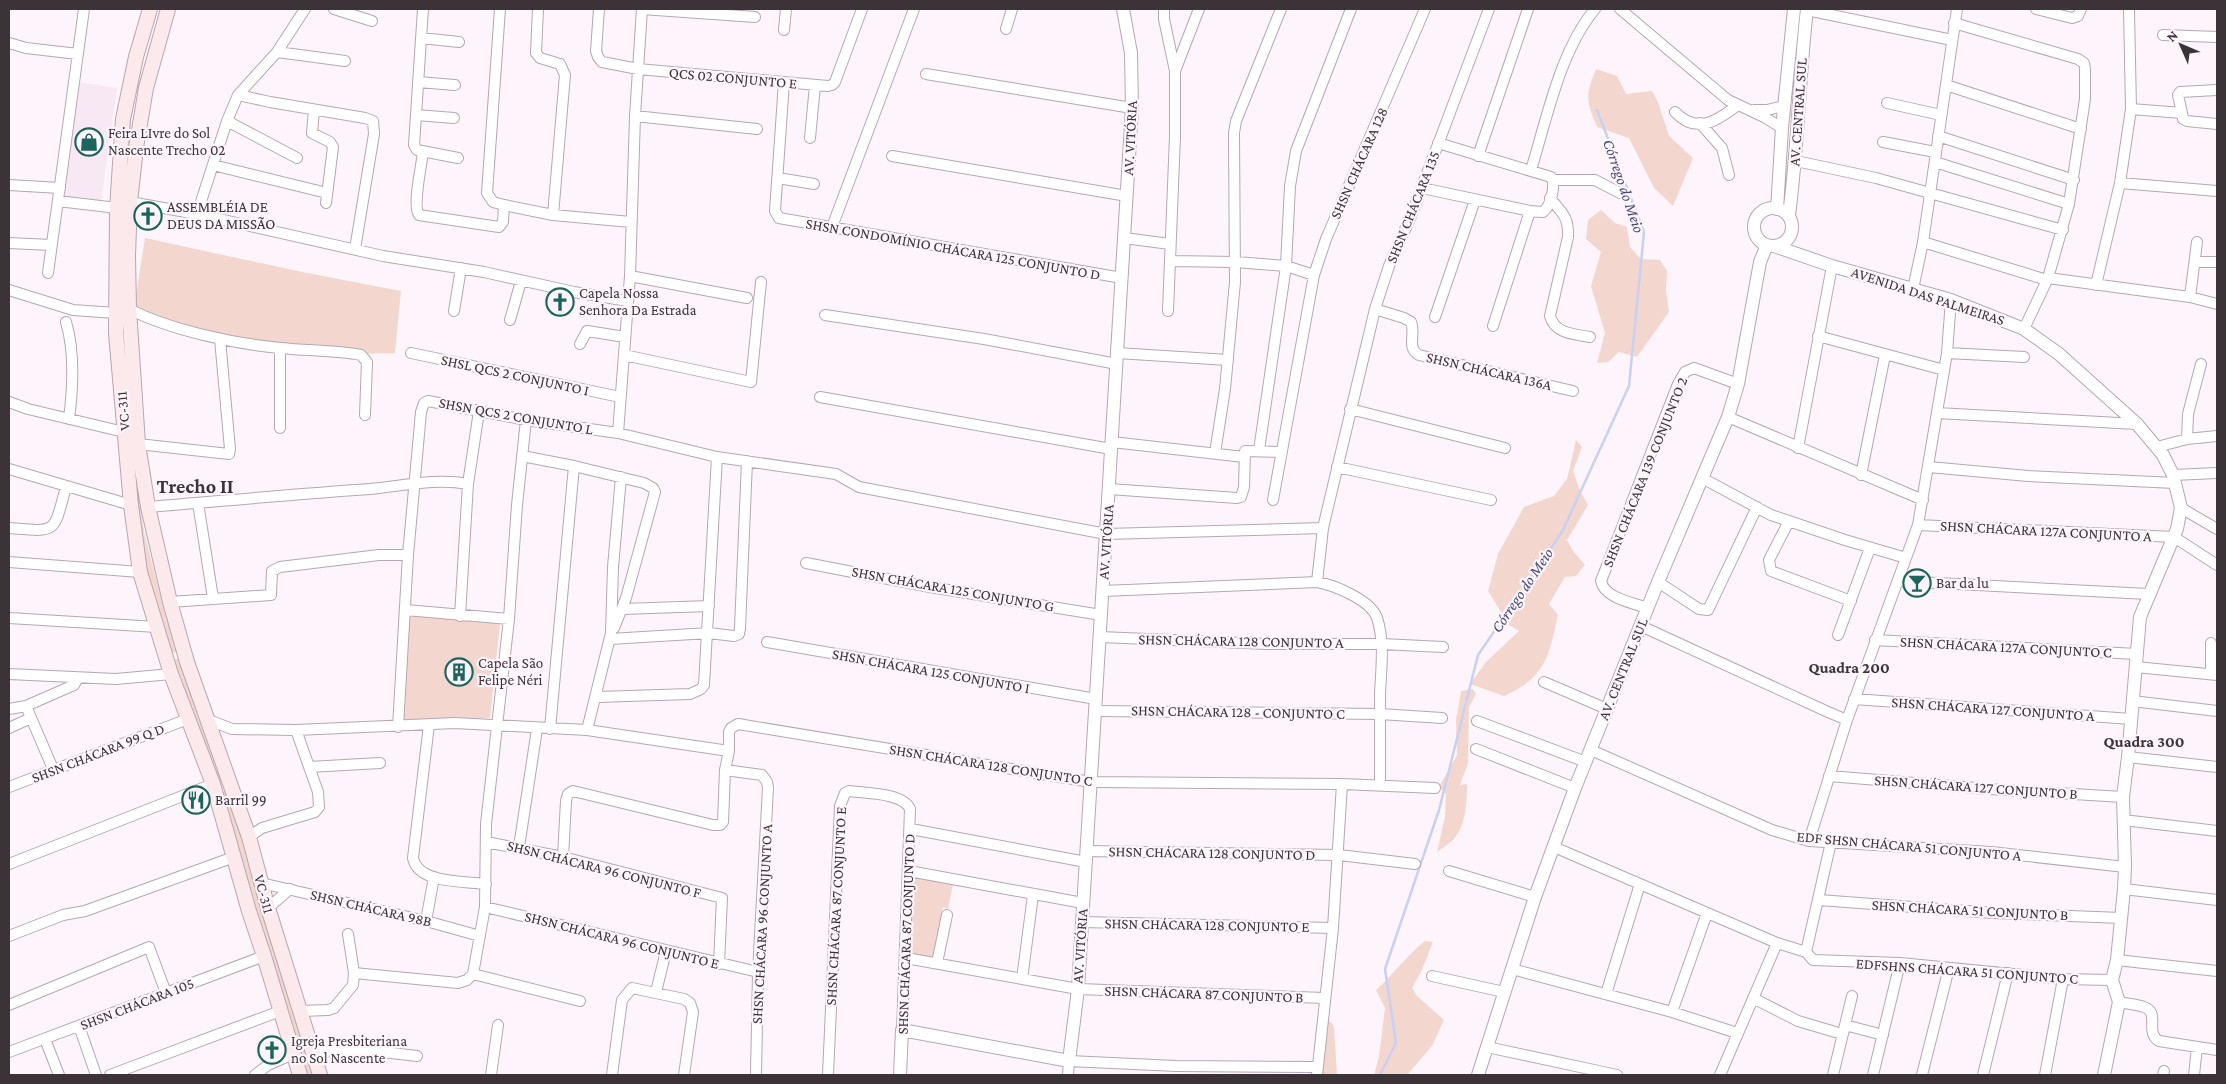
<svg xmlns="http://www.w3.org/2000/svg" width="2226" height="1084" font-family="'Crimson Pro',serif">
	<rect width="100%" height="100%" fill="#fdf5fb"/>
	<path fill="#f8e8f3" d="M78,82l39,6 -16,114 -39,-5z"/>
	<path fill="#f3d7ce" d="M1596,69l21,7 9,18 26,-3 6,11 11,34 24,22 -20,48 -19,-18 -25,-50 -32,-11c-11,-26 -12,-31 -1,-58z
		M131,95l2,1 -5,34 2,20 -9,96 -1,56 7,84 6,78 12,72 19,74 15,42 -9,1 -18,-55 -12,-69 -12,-92 -7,-71 -4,-100 6,-92 -1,-20 4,-41z
		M1601,210l14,13 12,4 3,20 11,12 19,1 7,11 -1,20 3,21 -32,45 -18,-5 -11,10 -11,1 8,-30 -14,-47 10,-34 -15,-13 2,-19z
		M145,238l157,34 99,19 -6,62 -40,1 -75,-6 -134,-30 -12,-11z
		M1576,440l6,7 -9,24 7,20 8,14 -21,35 6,11 12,14 -9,11 -11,1 -16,27 9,11c-9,41 -12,62 -54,81l-34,-12 16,-22 33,-31 -10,-6 -21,-34 10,-37 26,-47 30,-11 13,-17z
		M410,614l90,9 -10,95 -76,4 -14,-3 7,-100z
		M174,659h4l2,4 45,119h-5l-8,-22 -5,-8z
		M1473,689l3,5 -7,13 -1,56 -8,22 7,-1c0,17 -1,41 -13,55 -5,5 -12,9 -17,13l8,-35 1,-23 -7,-7 18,-32 -1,-35 5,-29z
		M230,790l85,285h-10l-84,-283z
		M915,877l38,7 -5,25 -5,-2 -9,50 1,4 -24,-5 -3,-4 2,-71z
		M1425,941l8,1 -12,30 -9,16 5,8 27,24 -12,26 -25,29h-33l5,-19 6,-48 -9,-18c18,-16 31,-35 49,-49z
		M1328,1022h3l3,5 3,48h-15z"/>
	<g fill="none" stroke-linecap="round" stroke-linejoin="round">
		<path stroke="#c8d0f3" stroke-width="2.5" d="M1380,1075l16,-32 -11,-74 54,-159 39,-155 84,-123 67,-146 15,-154 -47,-122"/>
		<g stroke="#b8a6b2" stroke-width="12">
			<path id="minor" d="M334,9l38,12
				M423,9l-9,136 3,5 41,8
				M500,9l-13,184 6,9 11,3 49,10 78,7
				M538,9l-2,44 4,5 20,6 5,11 -12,140
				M599,9l-3,42 2,6 4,5 36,7 190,17 4,-1 3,-3 27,-73
				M642,9l113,8
				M1164,9v10l11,52v65l-7,175
				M1620,9l108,91 36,17 18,11
				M2036,9l36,9 6,-2 3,-7
				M1807,10l145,30
				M1954,23l124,36 6,4 1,6v30l-16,105 -21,74 -24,51
				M1006,29l6,-20
				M784,30l2,-21
				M2163,35l54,2
				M421,38l38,4
				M9,43l17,5 52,6
				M277,52l68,9
				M1175,71l24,-62
				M926,74l206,34
				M418,82l37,3
				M784,82l-9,129 4,7 343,60
				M1946,85l135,44
				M238,95l32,7 95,16 8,3 1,13 -19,115
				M1887,103l54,12
				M2131,109l51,4 1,6 4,2 30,3
				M314,110l-2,23 18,9 3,5 -7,56
				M1754,110h13l17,-4
				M1675,112c22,23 42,9 63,-7
				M2182,113l-4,-18 2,-3 37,-2
				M416,115l38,3
				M635,116l122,13
				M227,121l70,37
				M1700,123l22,25 7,27
				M1938,136l136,44
				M810,138l5,-53
				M1883,142l52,10
				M423,151c-1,14 -11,54 -4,64l80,12 4,-5 1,-17
				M892,156l235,40
				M1478,156l50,-147
				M1796,161l80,17 187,52
				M1935,162l134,42
				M213,165l114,28
				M1531,170c16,-52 29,-119 64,-161
				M778,178l36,6
				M1553,180h42l25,13
				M2120,183l97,8
				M9,185l51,3
				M1422,188l108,23 13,1c8,-6 13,-27 8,-35l-113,-34
				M1550,198c12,15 19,19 18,39l-18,79c5,18 24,18 40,21
				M58,201l59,7
				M130,202l67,12 186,42 101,16 90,20 54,9
				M197,214l30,-93 11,-26 39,-43 28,-43
				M832,227l82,-218
				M1124,238l46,6
				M1923,242l124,38
				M9,243l42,2
				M1171,261l65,1 50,4 28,9
				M2195,262h22
				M48,273l36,-264
				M630,276l117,22
				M2048,278l142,19 27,7
				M2096,285l24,-102 11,-74 -2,-100
				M1913,289l10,-47 34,-233
				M9,290l64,20 43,3
				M2190,297l7,-55
				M129,309c41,21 106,35 152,39 26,3 54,2 80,7l6,7 -2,53
				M1375,309l29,9 7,4c5,12 -5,26 8,33l154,36
				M454,311l7,-43
				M825,315l159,24 133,25
				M1435,317l40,-117
				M510,320l11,-39
				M66,322c9,30 7,66 3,97
				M1493,326l37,-115
				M1818,336l126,34
				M580,344l7,-13 38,6
				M411,353l209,44
				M1117,353l111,7
				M1947,353l77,4
				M624,355l127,27 10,-100
				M820,397l291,52
				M9,402l19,7 96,23
				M1350,409l155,39
				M1937,413l200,11
				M1728,417l195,83
				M280,428v-80
				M618,433l12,-157 5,-160 7,-107
				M2187,439l1,-25 13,-50
				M1112,442l132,15
				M138,444l91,10 1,-5 -10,-110
				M2157,447l30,-8 30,-3
				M1798,448l34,-182
				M1259,450l27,-184 4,-80 6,-35 55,-142
				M1215,453l10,-64 10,-107 -1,-149 2,-12 45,-112
				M522,456l52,10 -24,263
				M574,466l70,17 9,5 2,4 -29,106 -12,30
				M1337,467l154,33
				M1929,467l99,9 147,7
				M9,469l122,36
				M1861,475l24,-120
				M2173,475l44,-2
				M1702,478l69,37 74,25 61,18
				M1109,489l128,9 4,-1 3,-10 1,-36 36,1
				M1273,500l41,-225 12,-36 99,-230
				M198,503l15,95
				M148,507c74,-6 148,-13 222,-18 33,-3 65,-11 98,-5
				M2181,508l36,21
				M1789,521l-20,39 2,11 80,30
				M1918,525l256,12 43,28
				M9,528c49,4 44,6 57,-41
				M9,562l131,10
				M806,563l124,24 171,28
				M1899,581l249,13
				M1317,582l6,-54 52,-219 14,-43 22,-50 78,-207
				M1658,582l41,27 9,1 49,-103
				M1103,591l214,-9c17,3 54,18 60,36 8,24 4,52 3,76 0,31 0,61 0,92
				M170,602l101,-7 1,-24 8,-4 99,-12h29
				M1648,608c-15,-5 -44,-10 -47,-27l77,-197 7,-12 9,-4 44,16
				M622,609l87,-3
				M406,610l103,9
				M460,616l8,-132 11,-73
				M9,618l148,9
				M1641,626l187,86 19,8
				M1838,635l32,-87
				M1100,637l168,7h114l61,3
				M610,639l99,-6 25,3 5,-2 1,-6 7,-167
				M1875,640l262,14
				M767,642l329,57
				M2136,667l81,8
				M9,674l107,5 55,-5
				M2211,674v-31
				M1544,682l63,27
				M597,697l93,-3 11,-5 3,-4 13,-228
				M1854,699l277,20
				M2132,701l85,10
				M26,706l27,63
				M9,709l17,-3 48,-21 4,-7
				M1095,711l285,3 62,4
				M209,720l23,9 64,1 159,-7 132,7 142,21
				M1477,721l109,41
				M429,725l-16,133c5,26 51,23 73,26
				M398,727l10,-172 13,-143 3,-9 4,-2 98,19 92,13 99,24 119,17 23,13 247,47 217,-6
				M9,728l22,-10
				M587,730l24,-97 2,-66 8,-90
				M1476,749l99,39
				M1591,750l181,80 37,11 182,11 134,15
				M2128,757l89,10
				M309,767l71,-4
				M725,770l37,5 5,7 1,6 -10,184 -2,103
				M1829,776l159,13 135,8
				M9,787l179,-68
				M2123,820l94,11
				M911,829l175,33
				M249,837l13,-9 53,-16 4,-5 -1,-15 -22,-62
				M1809,841l38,-121 71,-195 29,-172 4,-53
				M486,842l77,15 159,41 -3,66
				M1831,842l-25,110 7,8 87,3 163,16 49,1
				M519,847l18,-118
				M1554,847l223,96 29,9
				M1086,851l253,4 76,9
				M563,857l3,-56 2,-7 5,-3 140,34h7l3,-3 2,-52 4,-19v-19l2,-4 7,-4 353,58 251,2 93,4
				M9,864l204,-80
				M909,871l174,32
				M1449,871l86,26
				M261,883l165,38 54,15
				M2124,889l93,11
				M1819,900l174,13 128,5
				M485,907l273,65
				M268,908l22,-19
				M426,921l8,-44
				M1082,922l251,6
				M9,936l54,-21 22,-4 149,-54
				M906,958l172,31 246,9
				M2117,960l100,11
				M937,963l10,-48
				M1512,969l160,43 65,21
				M354,973l104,10 9,-3 6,-6 12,-67 1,-83 23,-205 8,-114 9,-85
				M473,974l107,27
				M1432,976l72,16
				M1022,979l11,-84
				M656,992l10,-41
				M1606,994l34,-110
				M1753,998l45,23 44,13
				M2119,1002c8,2 17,2 25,5 17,6 0,25 15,34l58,9
				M9,1005l140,-58 17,46
				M300,1011l28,-1 6,-2 19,-23 1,-12 -6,-39
				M1672,1012l35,-99
				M1845,1025l38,10
				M79,1026l17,49
				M45,1039l14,36
				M1487,1047l130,28
				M9,1052l255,-96
				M312,1052l53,-2 52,6
				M110,1075l170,-64
				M255,1075l13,-10 25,-11
				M491,1075l7,-50
				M612,1075l10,-75 10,-12 52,11 6,4 3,9 -9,63
				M828,1075l12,-269 5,-13 4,-2c16,2 55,2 61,18l-8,221
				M1068,1075l1,-14 107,5 141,1
				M1317,1075l16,-147 9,-144
				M1720,1075l57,-132
				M1833,1075l19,-79
				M1873,1075l27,-112
				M1922,1075l27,-107
				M1983,1075l25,-102
				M2045,1075l18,-96
				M2163,1075l1,-4
				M2194,1075l3,-28"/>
		</g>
		<g stroke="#b8a6b2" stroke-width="14">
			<path id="tertiary" d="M1754 227a19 19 0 1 1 38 0a19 19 0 1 1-38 0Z
				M1777,209l5,-81 12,-119
				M1789,215c9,-68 10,-137 18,-206
				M1774,246l58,20 119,34 73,29 35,25 78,70 26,31 10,20 8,33 -4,21 -37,88 -12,140 -5,40 2,70 -1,22 -7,71 -5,20 7,22 -15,73
				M900,1075l2,-45 167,31 9,-72 54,-881 -1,-55 -8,-44
				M1478,1075l57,-178 40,-109 83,-206 70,-165 10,-33 22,-122 7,-17"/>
		</g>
		<g stroke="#b8a6b2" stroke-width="16">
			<path id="secondary" d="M150,9l-14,48 -13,62 -6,89 -1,125 15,172 9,67 31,102 42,110 36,127 15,45 36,119
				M168,9l-22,79 -10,60 -6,54 -2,54 1,53 9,135 10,63 22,95 17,60 62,175 19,71 52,167"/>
		</g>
		<use href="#minor" stroke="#fff" stroke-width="10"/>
		<use href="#tertiary" stroke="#fff" stroke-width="12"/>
		<use href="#secondary" stroke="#fbe9ec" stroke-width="14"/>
	</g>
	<defs>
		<g id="shop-ring" transform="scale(1.4375)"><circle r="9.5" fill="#fdf5fb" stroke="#1b655c" stroke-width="1.5"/><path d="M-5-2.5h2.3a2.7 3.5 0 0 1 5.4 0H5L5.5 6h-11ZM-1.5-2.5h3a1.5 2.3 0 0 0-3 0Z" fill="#1b655c"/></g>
		<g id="church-ring" transform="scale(1.4375)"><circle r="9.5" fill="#fdf5fb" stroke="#1b655c" stroke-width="1.5"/><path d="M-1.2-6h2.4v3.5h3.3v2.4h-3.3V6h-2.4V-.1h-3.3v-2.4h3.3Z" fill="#1b655c"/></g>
		<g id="bar-ring" transform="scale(1.4375)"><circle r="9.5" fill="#fdf5fb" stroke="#1b655c" stroke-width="1.5"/><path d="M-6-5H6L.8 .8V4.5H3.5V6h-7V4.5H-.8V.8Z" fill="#1b655c"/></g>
		<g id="building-ring" transform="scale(1.4375)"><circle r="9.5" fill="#fdf5fb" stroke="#1b655c" stroke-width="1.5"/><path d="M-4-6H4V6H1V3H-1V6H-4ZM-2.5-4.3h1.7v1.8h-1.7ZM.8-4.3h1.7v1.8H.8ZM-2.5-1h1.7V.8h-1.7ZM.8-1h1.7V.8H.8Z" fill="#1b655c"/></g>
		<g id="restaurant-ring" transform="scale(1.4375)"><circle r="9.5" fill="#fdf5fb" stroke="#1b655c" stroke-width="1.5"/><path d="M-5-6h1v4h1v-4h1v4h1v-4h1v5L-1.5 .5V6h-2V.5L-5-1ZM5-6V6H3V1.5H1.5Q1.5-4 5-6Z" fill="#1b655c"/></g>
	</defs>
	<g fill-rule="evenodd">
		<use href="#shop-ring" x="89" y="142"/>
		<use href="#church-ring" x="148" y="216"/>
		<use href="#church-ring" x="560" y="302"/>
		<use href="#bar-ring" x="1917" y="583"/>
		<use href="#building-ring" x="459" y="672"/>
		<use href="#restaurant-ring" x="196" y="800"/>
		<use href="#church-ring" x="272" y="1050"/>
	</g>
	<g text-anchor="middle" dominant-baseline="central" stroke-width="4.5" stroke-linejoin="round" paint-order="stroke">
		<g font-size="15" fill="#3b3338" stroke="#fdf5fb">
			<text transform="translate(733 78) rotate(5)">QCS 02 CONJUNTO E</text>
			<text transform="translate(1798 112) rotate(-86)">AV. CENTRAL SUL</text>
			<text transform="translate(1130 138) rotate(-87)">AV. VITÓRIA</text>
			<text transform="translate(1359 163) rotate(-66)">SHSN CHÁCARA 128</text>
			<text transform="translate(1413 207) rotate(-68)">SHSN CHÁCARA 135</text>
			<text transform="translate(953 249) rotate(10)">SHSN CONDOMÍNIO CHÁCARA 125 CONJUNTO D</text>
			<text transform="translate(1928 296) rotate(18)">AVENIDA DAS PALMEIRAS</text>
			<text transform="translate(1489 371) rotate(13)">SHSN CHÁCARA 136A</text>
			<text transform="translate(515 375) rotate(12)">SHSL QCS 2 CONJUNTO I</text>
			<text transform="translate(123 411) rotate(-95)">VC-311</text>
			<text transform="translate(516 416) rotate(10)">SHSN QCS 2 CONJUNTO L</text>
			<text transform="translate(1645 472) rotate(-68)">SHSN CHÁCARA 139 CONJUNTO 2</text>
			<text transform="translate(2046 531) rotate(3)">SHSN CHÁCARA 127A CONJUNTO A</text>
			<text transform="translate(1106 542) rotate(-86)">AV. VITÓRIA</text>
			<text transform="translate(953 589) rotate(10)">SHSN CHÁCARA 125 CONJUNTO G</text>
			<text transform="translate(1241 641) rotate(1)">SHSN CHÁCARA 128 CONJUNTO A</text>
			<text transform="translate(2006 647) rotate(3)">SHSN CHÁCARA 127A CONJUNTO C</text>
			<text transform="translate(1623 669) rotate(-68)">AV. CENTRAL SUL</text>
			<text transform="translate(931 671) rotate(10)">SHSN CHÁCARA 125 CONJUNTO I</text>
			<text transform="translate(1993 709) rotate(4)">SHSN CHÁCARA 127 CONJUNTO A</text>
			<text transform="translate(1238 712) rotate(1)">SHSN CHÁCARA 128 - CONJUNTO C</text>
			<text transform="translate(98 753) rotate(-21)">SHSN CHÁCARA 99 Q D</text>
			<text transform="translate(991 765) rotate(9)">SHSN CHÁCARA 128 CONJUNTO C</text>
			<text transform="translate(1976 787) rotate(4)">SHSN CHÁCARA 127 CONJUNTO B</text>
			<text transform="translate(1909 846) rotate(5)">EDF SHSN CHÁCARA 51 CONJUNTO A</text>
			<text transform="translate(1212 853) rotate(1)">SHSN CHÁCARA 128 CONJUNTO D</text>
			<text transform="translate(604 869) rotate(14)">SHSN CHÁCARA 96 CONJUNTO F</text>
			<text transform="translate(264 894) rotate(75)">VC-311</text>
			<text transform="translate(836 906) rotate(-87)">SHSN CHÁCARA 87 CONJUNTO E</text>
			<text transform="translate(371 908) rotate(13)">SHSN CHÁCARA 98B</text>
			<text transform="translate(1970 910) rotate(3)">SHSN CHÁCARA 51 CONJUNTO B</text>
			<text transform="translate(762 924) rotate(-87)">SHSN CHÁCARA 96 CONJUNTO A</text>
			<text transform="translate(1207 925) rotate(1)">SHSN CHÁCARA 128 CONJUNTO E</text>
			<text transform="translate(906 934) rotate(-88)">SHSN CHÁCARA 87 CONJUNTO D</text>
			<text transform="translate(622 940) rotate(14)">SHSN CHÁCARA 96 CONJUNTO E</text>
			<text transform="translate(1080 946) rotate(-86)">AV. VITÓRIA</text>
			<text transform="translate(1967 971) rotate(4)">EDFSHNS CHÁCARA 51 CONJUNTO C</text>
			<text transform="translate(1204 994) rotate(2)">SHSN CHÁCARA 87 CONJUNTO B</text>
			<text transform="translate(137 1004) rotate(-21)">SHSN CHÁCARA 105</text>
		</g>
		<g font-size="15" fill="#3b3338" stroke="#fdf5fb" text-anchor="start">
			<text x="108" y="133">Feira LIvre do Sol<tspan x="108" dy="17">Nascente Trecho 02</tspan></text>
			<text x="167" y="207">ASSEMBLÉIA DE<tspan x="167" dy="17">DEUS DA MISSÃO</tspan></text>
			<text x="579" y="293">Capela Nossa<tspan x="579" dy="17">Senhora Da Estrada</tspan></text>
			<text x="1936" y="583">Bar da lu</text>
			<text x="478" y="663">Capela São<tspan x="478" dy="17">Felipe Néri</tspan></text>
			<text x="215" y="800">Barril 99</text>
			<text x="291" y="1041">Igreja Presbiteriana<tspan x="291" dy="17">no Sol Nascente</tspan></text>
		</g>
		<g font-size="16" font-style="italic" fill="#434a7a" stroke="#fdf5fb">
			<text transform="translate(1624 186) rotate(71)">Córrego do Meio</text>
			<text transform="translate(1522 590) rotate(-56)">Córrego do Meio</text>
		</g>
		<g font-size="16" font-weight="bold" fill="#3b3338" stroke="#fdf5fb">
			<text x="1849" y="667">Quadra 200</text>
			<text x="2144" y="741">Quadra 300</text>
		</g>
		<g font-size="20" font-weight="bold" fill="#3b3338" stroke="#fdf5fb">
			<text x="195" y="486">Trecho II</text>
		</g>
	</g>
	<rect width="2226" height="1084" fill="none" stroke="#3b3338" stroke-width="20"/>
	<g transform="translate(2181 45) rotate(315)" stroke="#fdf5fb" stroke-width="4" paint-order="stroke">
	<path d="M0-4L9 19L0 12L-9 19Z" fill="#3b3338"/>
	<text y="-8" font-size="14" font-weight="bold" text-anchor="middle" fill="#3b3338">N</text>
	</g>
</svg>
